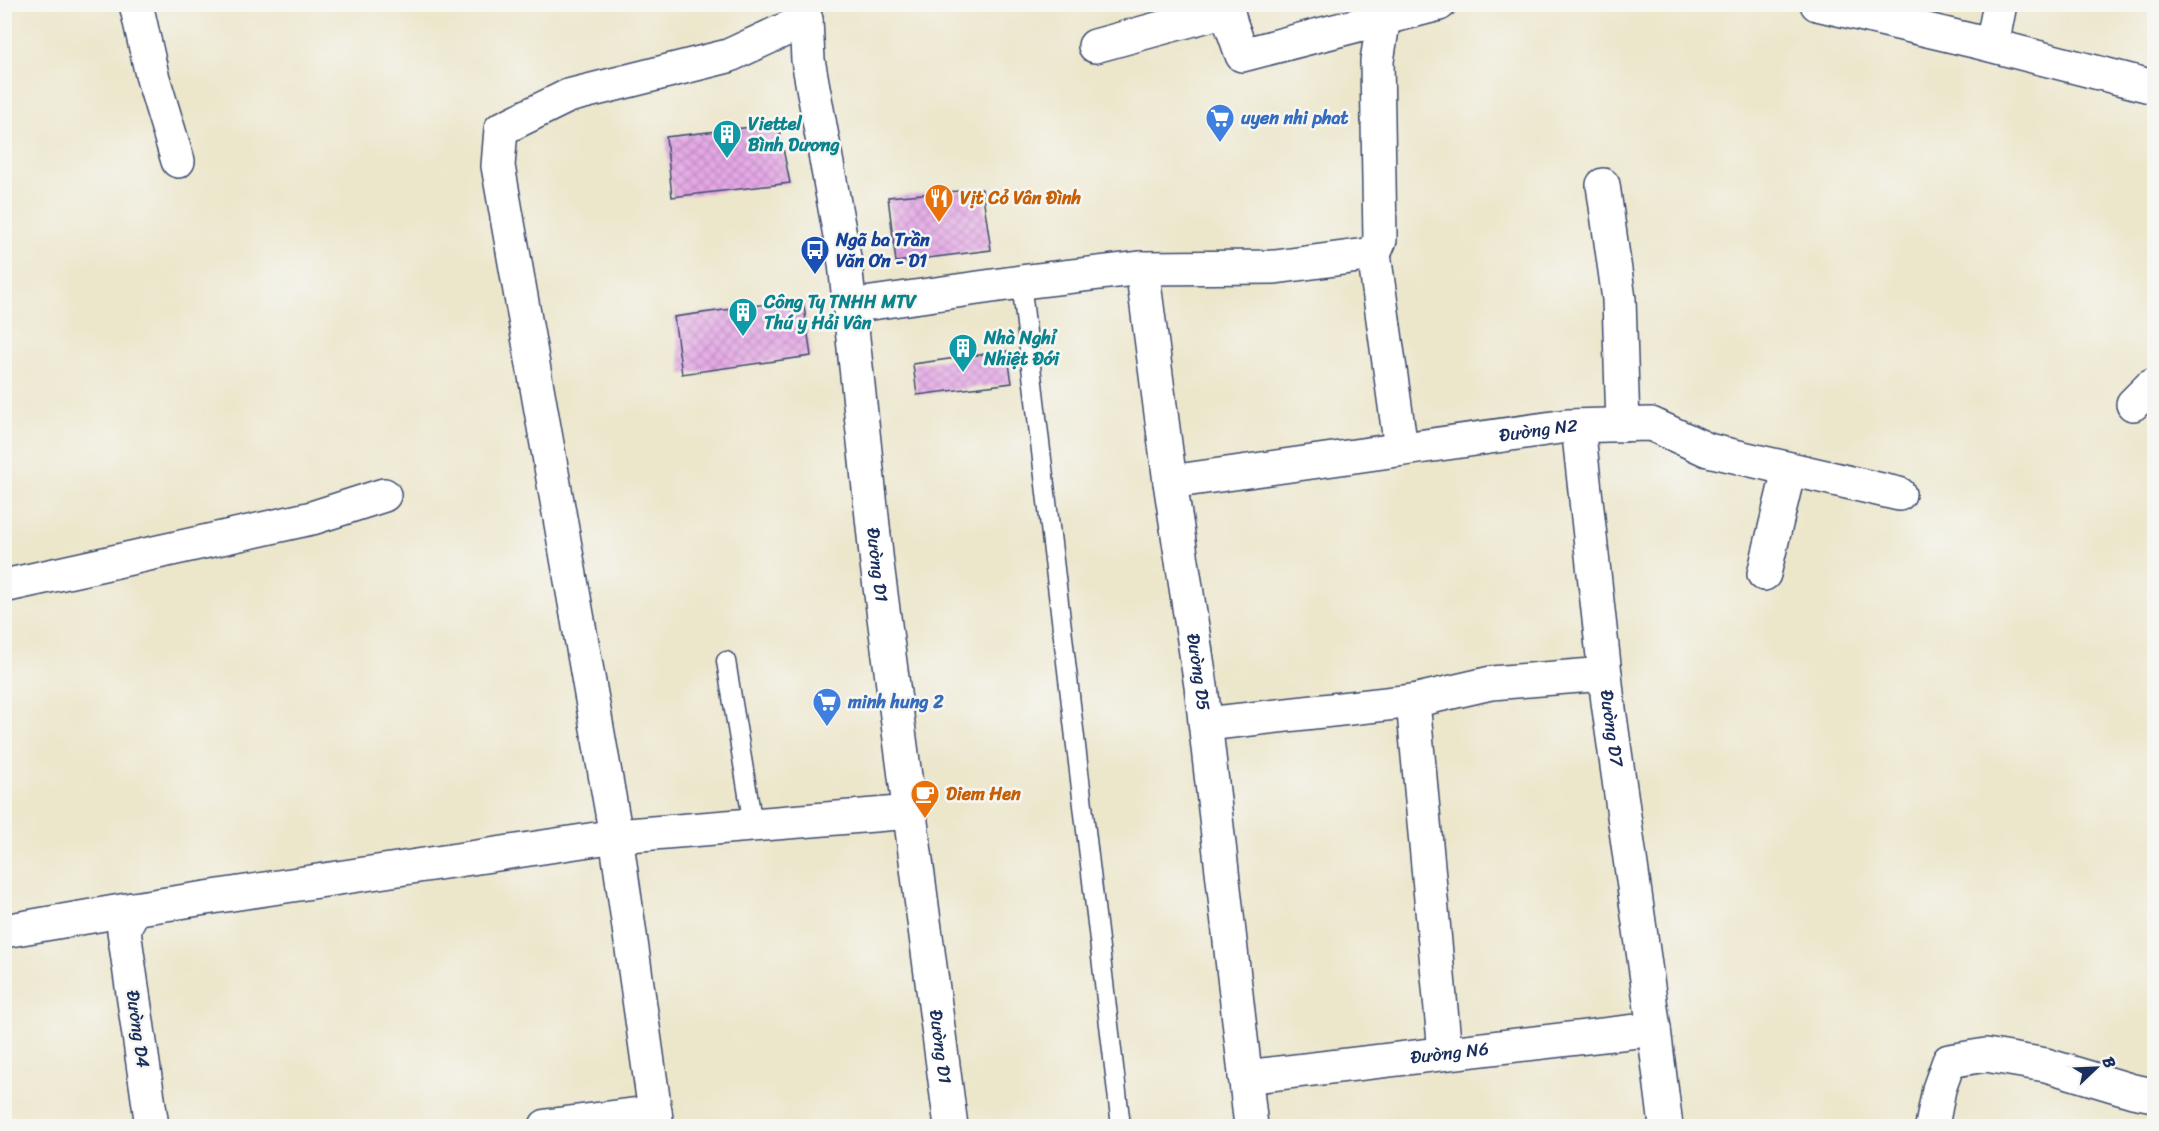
<svg xmlns="http://www.w3.org/2000/svg" width="2159" height="1131" font-family="Sriracha,sans-serif">
	<defs>
		<pattern id="building-cross-hatch" width="8" height="8" patternUnits="userSpaceOnUse" patternTransform="scale(1.5)"><rect width="8" height="8" fill="#e5a8e5"/><path d="M0 0l8 8M0 8l8-8" fill="none" stroke="#b989bd"/></pattern>
	</defs>
	<rect width="100%" height="100%" fill="#f6f6f2"/>
	<filter id="ink" filterUnits="userSpaceOnUse"><feTurbulence type="fractalNoise" baseFrequency=".0167" numOctaves="2"/><feDisplacementMap in="SourceGraphic" scale="12" xChannelSelector="R" yChannelSelector="G"/><feConvolveMatrix kernelMatrix="1 2 1 2 8 2 1 2 1" color-interpolation-filters="sRGB"/></filter>
	<filter id="wash" filterUnits="userSpaceOnUse"><feTurbulence type="fractalNoise" baseFrequency=".008" numOctaves="4" result="noise"/><feDisplacementMap in="SourceGraphic" scale="24" xChannelSelector="R" yChannelSelector="G"/><feGaussianBlur stdDeviation="1.35" result="paint"/><feColorMatrix in="noise" values="0 0 0 0 0 0 0 0 0 0 0 0 0 0 0 0 0 1.4 0 .05"/><feComposite in="paint" operator="in"/></filter>
	<g filter="url(#wash)">
		<rect width="100%" height="100%" fill="#ece6cb"/>
		<g id="blocks">
			<path fill="url(#building-cross-hatch)" d="M778,124l12,59 -118,14 -6,-60z
				M982,189l9,61 -95,12 -8,-65z
				M803,299l8,57 -129,18 -8,-57z
				M1007,351l5,32 -95,12 -4,-31z"/>
		</g>
	</g>
	<g filter="url(#ink)">
		<use href="#blocks" fill-opacity="0" stroke="#3a4a6e" stroke-width="1.5"/>
		<g fill="none" stroke-linecap="round" stroke-linejoin="round">
			<g stroke="#3a4a6e" stroke-width="21">
				<path id="lane" d="M1021,282l100,844
					M726,661l27,164"/>
			</g>
			<g stroke="#3a4a6e" stroke-width="36">
				<g id="street">
					<path d="M136,4l16,71 26,86"/>
					<path id="s1" d="M800,4l6,16 2,40 37,203 32,301 74,562"/>
					<path d="M1226,4l5,20 11,31 197,-51"/>
					<path d="M1817,4l161,38 176,45"/>
					<path d="M806,20l-78,36 -160,40 -67,33 -3,37 118,670 295,-24"/>
					<path d="M1992,45l8,-41"/>
					<path d="M1095,46l132,-36"/>
					<path d="M1603,185l16,114 4,126"/>
					<path d="M1374,254l27,195"/>
					<path id="s2" d="M1142,268l28,214 31,204 50,440"/>
					<path d="M850,306l171,-24 121,-14 133,-1 99,-13 6,-14 -3,-179 7,-44"/>
					<path d="M2133,404l17,-17 4,-2"/>
					<path id="s3" d="M1578,426l30,276 46,327 12,97"/>
					<path id="s4" d="M1170,482l397,-56 84,-2 57,26 191,44"/>
					<path d="M1764,574l25,-104"/>
					<path d="M4,586l308,-68 72,-23"/>
					<path d="M1413,701l32,352"/>
					<path d="M1206,724l207,-23 78,-18 114,-9"/>
					<path d="M4,931l129,-22"/>
					<path id="s5" d="M1245,1077l409,-48"/>
					<path d="M152,1126l-28,-195 9,-22 483,-73 41,290"/>
					<path d="M546,1126l109,-14"/>
					<path d="M1932,1126l7,-37 10,-28 37,-6 60,10 87,26 21,4"/>
				</g>
			</g>
			<use href="#lane" stroke="#fff" stroke-width="18"/>
			<use href="#street" stroke="#fff" stroke-width="33"/>
		</g>
	</g>
	<defs>
		<g id="supermarket-pin" transform="scale(1.5)"><path d="M0 17L-7.5 6A9.5 9.5 0 1 1 7.5 6Z" fill="#3f7fe0" stroke="#f6f6f2"/><path d="M-6-5.5h2.5l.6 2H6L4.5 2H-2.5L-4.4-4H-6ZM-1.5 3.2a1.3 1.3 0 1 0 .1 0ZM3 3.2a1.3 1.3 0 1 0 .1 0Z" fill="#fff"/></g>
		<g id="building-pin" transform="scale(1.5)"><path d="M0 17L-7.5 6A9.5 9.5 0 1 1 7.5 6Z" fill="#0f9aa8" stroke="#f6f6f2"/><path d="M-4-6H4V6H1V3H-1V6H-4ZM-2.5-4.3h1.7v1.8h-1.7ZM.8-4.3h1.7v1.8H.8ZM-2.5-1h1.7V.8h-1.7ZM.8-1h1.7V.8H.8Z" fill="#fff"/></g>
		<g id="restaurant-pin" transform="scale(1.5)"><path d="M0 17L-7.5 6A9.5 9.5 0 1 1 7.5 6Z" fill="#e8710a" stroke="#f6f6f2"/><path d="M-5-6h1v4h1v-4h1v4h1v-4h1v5L-1.5 .5V6h-2V.5L-5-1ZM5-6V6H3V1.5H1.5Q1.5-4 5-6Z" fill="#fff"/></g>
		<g id="bus-pin" transform="scale(1.5)"><path d="M0 17L-7.5 6A9.5 9.5 0 1 1 7.5 6Z" fill="#1a4fb4" stroke="#f6f6f2"/><path d="M-5-6H5V4H4V6H2V4H-2V6H-4V4H-5ZM-3.5-4V0h7V-4ZM-3.5 1.2v1.5H-2V1.2ZM2 1.2v1.5H3.5V1.2Z" fill="#fff"/></g>
		<g id="cafe-pin" transform="scale(1.5)"><path d="M0 17L-7.5 6A9.5 9.5 0 1 1 7.5 6Z" fill="#e8710a" stroke="#f6f6f2"/><path d="M-5.5-4.5H6V0H3Q3 3.5 0 3.5H-2.5Q-5.5 3.5-5.5 0ZM3-3.2v2h1.7v-2ZM-6 4.5H4V6H-6Z" fill="#fff"/></g>
	</defs>
	<g fill-rule="evenodd">
		<use href="#supermarket-pin" x="1220" y="118"/>
		<use href="#building-pin" x="727" y="134"/>
		<use href="#restaurant-pin" x="939" y="198"/>
		<use href="#bus-pin" x="815" y="250"/>
		<use href="#building-pin" x="743" y="312"/>
		<use href="#building-pin" x="963" y="348"/>
		<use href="#supermarket-pin" x="827" y="702"/>
		<use href="#cafe-pin" x="925" y="794"/>
	</g>
	<g text-anchor="middle" dominant-baseline="central" stroke-width="5" stroke-linejoin="round" paint-order="stroke">
		<g font-size="18" font-weight="bold" fill="#366cbe" stroke="#f6f6f2" text-anchor="start">
			<text x="1241" y="118">uyen nhi phat</text>
			<text x="848" y="702">minh hung 2</text>
		</g>
		<g font-size="18" font-weight="bold" fill="#0d838f" stroke="#f6f6f2" text-anchor="start">
			<text x="748" y="124">Viettel<tspan x="748" dy="21">Bình Dương</tspan></text>
			<text x="764" y="302">Công Ty TNHH MTV<tspan x="764" dy="21">Thú y Hải Vân</tspan></text>
			<text x="984" y="338">Nhà Nghỉ<tspan x="984" dy="21">Nhiệt Đới</tspan></text>
		</g>
		<g font-size="18" font-weight="bold" fill="#c56008" stroke="#f6f6f2" text-anchor="start">
			<text x="960" y="198">Vịt Cỏ Vân Đình</text>
			<text x="946" y="794">Diem Hen</text>
		</g>
		<g font-size="18" font-weight="bold" fill="#164399" stroke="#f6f6f2" text-anchor="start">
			<text x="836" y="240">Ngã ba Trần<tspan x="836" dy="21">Văn Ơn - D1</tspan></text>
		</g>
		<g font-size="18" fill="#1b2f5e" stroke="#f6f6f2">
			<text stroke="none"><textPath href="#s4" startOffset="372">Đường N2</textPath></text>
			<text stroke="none"><textPath href="#s1" startOffset="567">Đường D1</textPath></text>
			<text stroke="none"><textPath href="#s2" startOffset="408">Đường D5</textPath></text>
			<text stroke="none"><textPath href="#s3" startOffset="304">Đường D7</textPath></text>
			<text transform="translate(138 1029) rotate(82)">Đường D4</text>
			<text stroke="none"><textPath href="#s1" startOffset="1053">Đường D1</textPath></text>
			<text stroke="none"><textPath href="#s5" startOffset="206">Đường N6</textPath></text>
		</g>
	</g>
	<rect width="2159" height="1131" fill="none" stroke="#f6f6f2" stroke-width="24"/>
	<g transform="translate(2096 1068) rotate(67)" stroke="#f6f6f2" stroke-width="4.5" paint-order="stroke">
	<path d="M0-4.5L10 22L0 15L-10 22Z" fill="#1b2f5e"/>
	<text y="-9" font-size="16" font-weight="bold" text-anchor="middle" fill="#1b2f5e">B</text>
	</g>
</svg>
